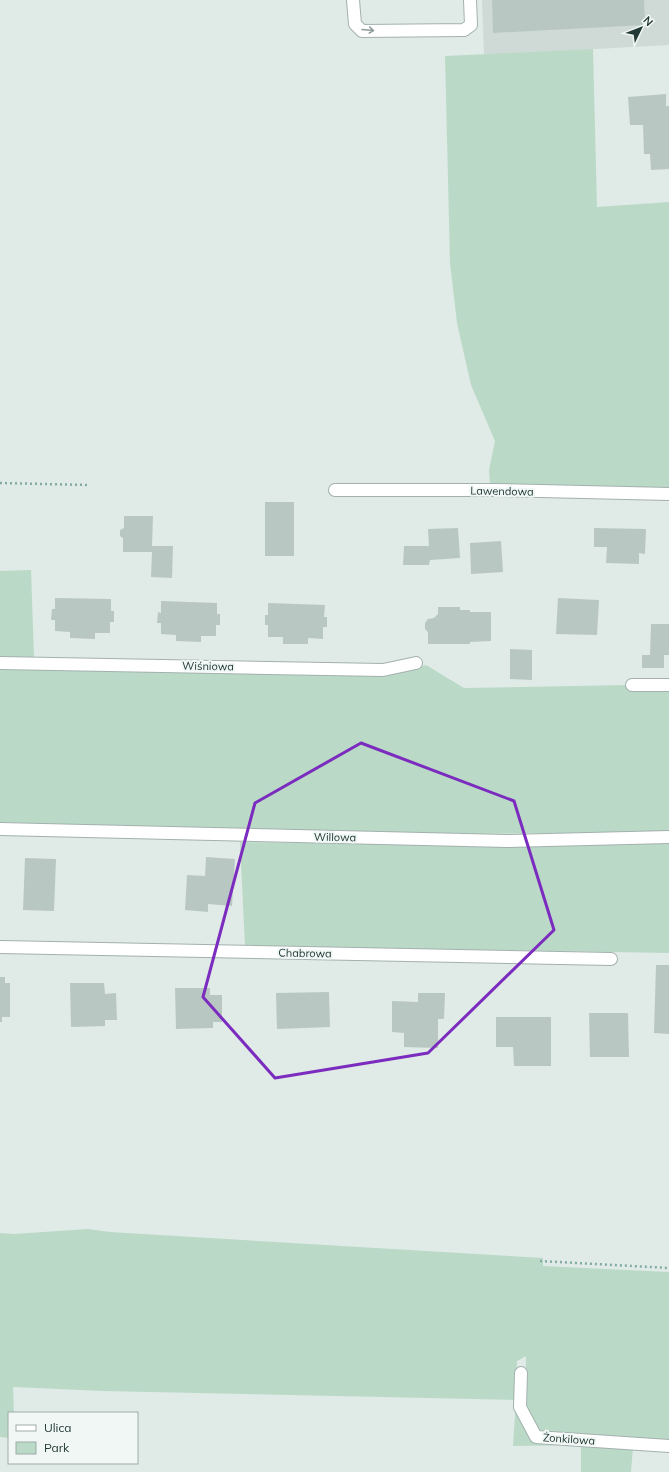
<svg xmlns="http://www.w3.org/2000/svg" width="669" height="1472" font-family="Mulish,sans-serif">
	<rect width="100%" height="100%" fill="#e0eae7"/>
	<path fill="#cfdad6" d="M482,0h187v45l-185,10z"/>
	<path fill="#badac7" d="M593,49l4,158 72,-5v287l-179,-4 -1,-15 6,-29 -24,-56 -14,-62 -7,-60 -5,-207z
		M31,570l3,87h-34v-86z
		M426,665l38,23 163,-3 42,4v143l-209,2 -134,-1 -326,-11v-154l385,8z
		M240,842l268,4 161,-4v111l-424,-7z
		M88,1229l22,3 433,26v8l126,6v168l-131,-8 -13,-26 1,-50 -9,5 -1,39 18,41 99,6 -2,25h-50v-27l-68,1 3,-46 -413,-9 -90,-4 1,26h-5v25l-9,-1v-204l14,1z"/>
	<path fill="#b9c7c3" d="M492,0h152l1,25 -152,8z
		M666,94v12h3v63l-18,1 -1,-16h-6l-1,-29h-13l-2,-28z
		M265,502h29v54h-29z
		M124,516h29l-1,30h21l-1,32 -21,-1 1,-25h-29v-14l-3,-2v-6l4,-2z
		M458,528l2,30 -30,2 -1,5h-26l1,-19h25l-1,-17z
		M594,528l52,1 -1,25 -6,-1v11l-33,-1 1,-16h-13z
		M501,541l2,31 -32,2 -1,-31z
		M55,598l56,1v12h3v11h-4v11h-15v6l-25,-1v-6l-15,-1v-11h-4l1,-11h3z
		M558,598l41,2 -2,35 -41,-1z
		M161,601l56,2v11h3v11h-4v11h-15v6l-25,-1v-6l-15,-1v-11h-4l1,-11 3,1z
		M268,603l57,2 -1,12h3v10h-4v12l-15,-1v6h-25v-7h-15v-12h-3v-10h3z
		M438,607h22v3h10v2h21v29l-21,1v2h-42v-12l-3,-3v-6l3,-4 6,-1 4,-4z
		M651,624h18v31h-5v13h-22v-13h8z
		M510,649l22,1v30l-22,-1z
		M206,857l29,2 -3,47 -24,-2v8l-23,-2 2,-35 18,1z
		M25,858l31,1 -2,52 -31,-1z
		M656,965h13v69l-15,-1z
		M0,977h5v6h5v34h-8v5h-2z
		M70,983h34l1,11 11,-1 1,27h-12v6l-34,1z
		M175,988h35v7h12v27h-9v6l-37,1z
		M329,992l1,35 -53,2 -1,-36z
		M418,993h27l-1,26h-6v29l-34,-1v-14l-12,-1v-31l26,1z
		M589,1013h39l1,44h-39z
		M496,1017h55v49h-37l-1,-19h-17z"/>
	<g fill="none" stroke-linecap="round" stroke-linejoin="round">
		<g stroke="#a3b1ae" stroke-width="14">
			<path id="minor" d="M353,0l2,24 7,7 102,-1 7,-5 -1,-25
				M335,490h160l174,4
				M0,663l383,7 33,-7
				M632,685h37
				M0,829l507,12 162,-4
				M0,947l611,12
				M521,1373l-1,34 16,30 133,9"/>
		</g>
		<path stroke="#83aba4" stroke-width="2.5" stroke-dasharray="2 3" stroke-linecap="butt" d="M0,483l88,2
			M540,1261l129,7"/>
		<use href="#minor" stroke="#fff" stroke-width="12"/>
	</g>
	<defs><path id="oneway-shaft" d="M-6 0H5M1.5-3L5.5 0L1.5 3" fill="none" stroke-width="1.6" stroke-linecap="round" stroke-linejoin="round"/></defs>
	<use stroke="#909c9a" href="#oneway-shaft" transform="translate(368 30) rotate(5)"/>
	<path fill="none" stroke="#7b2cbf" stroke-width="3" stroke-linejoin="round" d="M361,743l153,58 40,129 -126,123 -153,25 -72,-81 52,-194z"/>
	<g text-anchor="middle" dominant-baseline="central" stroke-width="4" stroke-linejoin="round" paint-order="stroke">
		<g font-size="11" fill="#223936" stroke="#f0f7f4">
			<text transform="translate(502 491) rotate(1)">Lawendowa</text>
			<text transform="translate(208 666) rotate(1)">Wiśniowa</text>
			<text transform="translate(335 837) rotate(1)">Willowa</text>
			<text transform="translate(305 953) rotate(1)">Chabrowa</text>
			<text transform="translate(569 1439) rotate(4)">Żonkilowa</text>
		</g>
	</g>
	<rect x="8" y="1412" width="130" height="52" fill="#f0f7f4" stroke="#9eaba8"/>
	<rect x="16" y="1425" width="20" height="6" fill="#ffffff" stroke="#9eaba8"/>
	<text x="44" y="1432" font-size="12" fill="#223936">Ulica</text>
	<rect x="16" y="1442" width="20" height="12" fill="#badac7" stroke="#9eaba8"/>
	<text x="44" y="1452" font-size="12" fill="#223936">Park</text>
	<g transform="translate(641 28) rotate(47)" stroke="#f0f7f4" stroke-width="3" paint-order="stroke">
	<path d="M0-3L7 15L0 10L-7 15Z" fill="#223936"/>
	<text y="-6" font-size="11" font-weight="bold" text-anchor="middle" fill="#223936">N</text>
	</g>
</svg>
